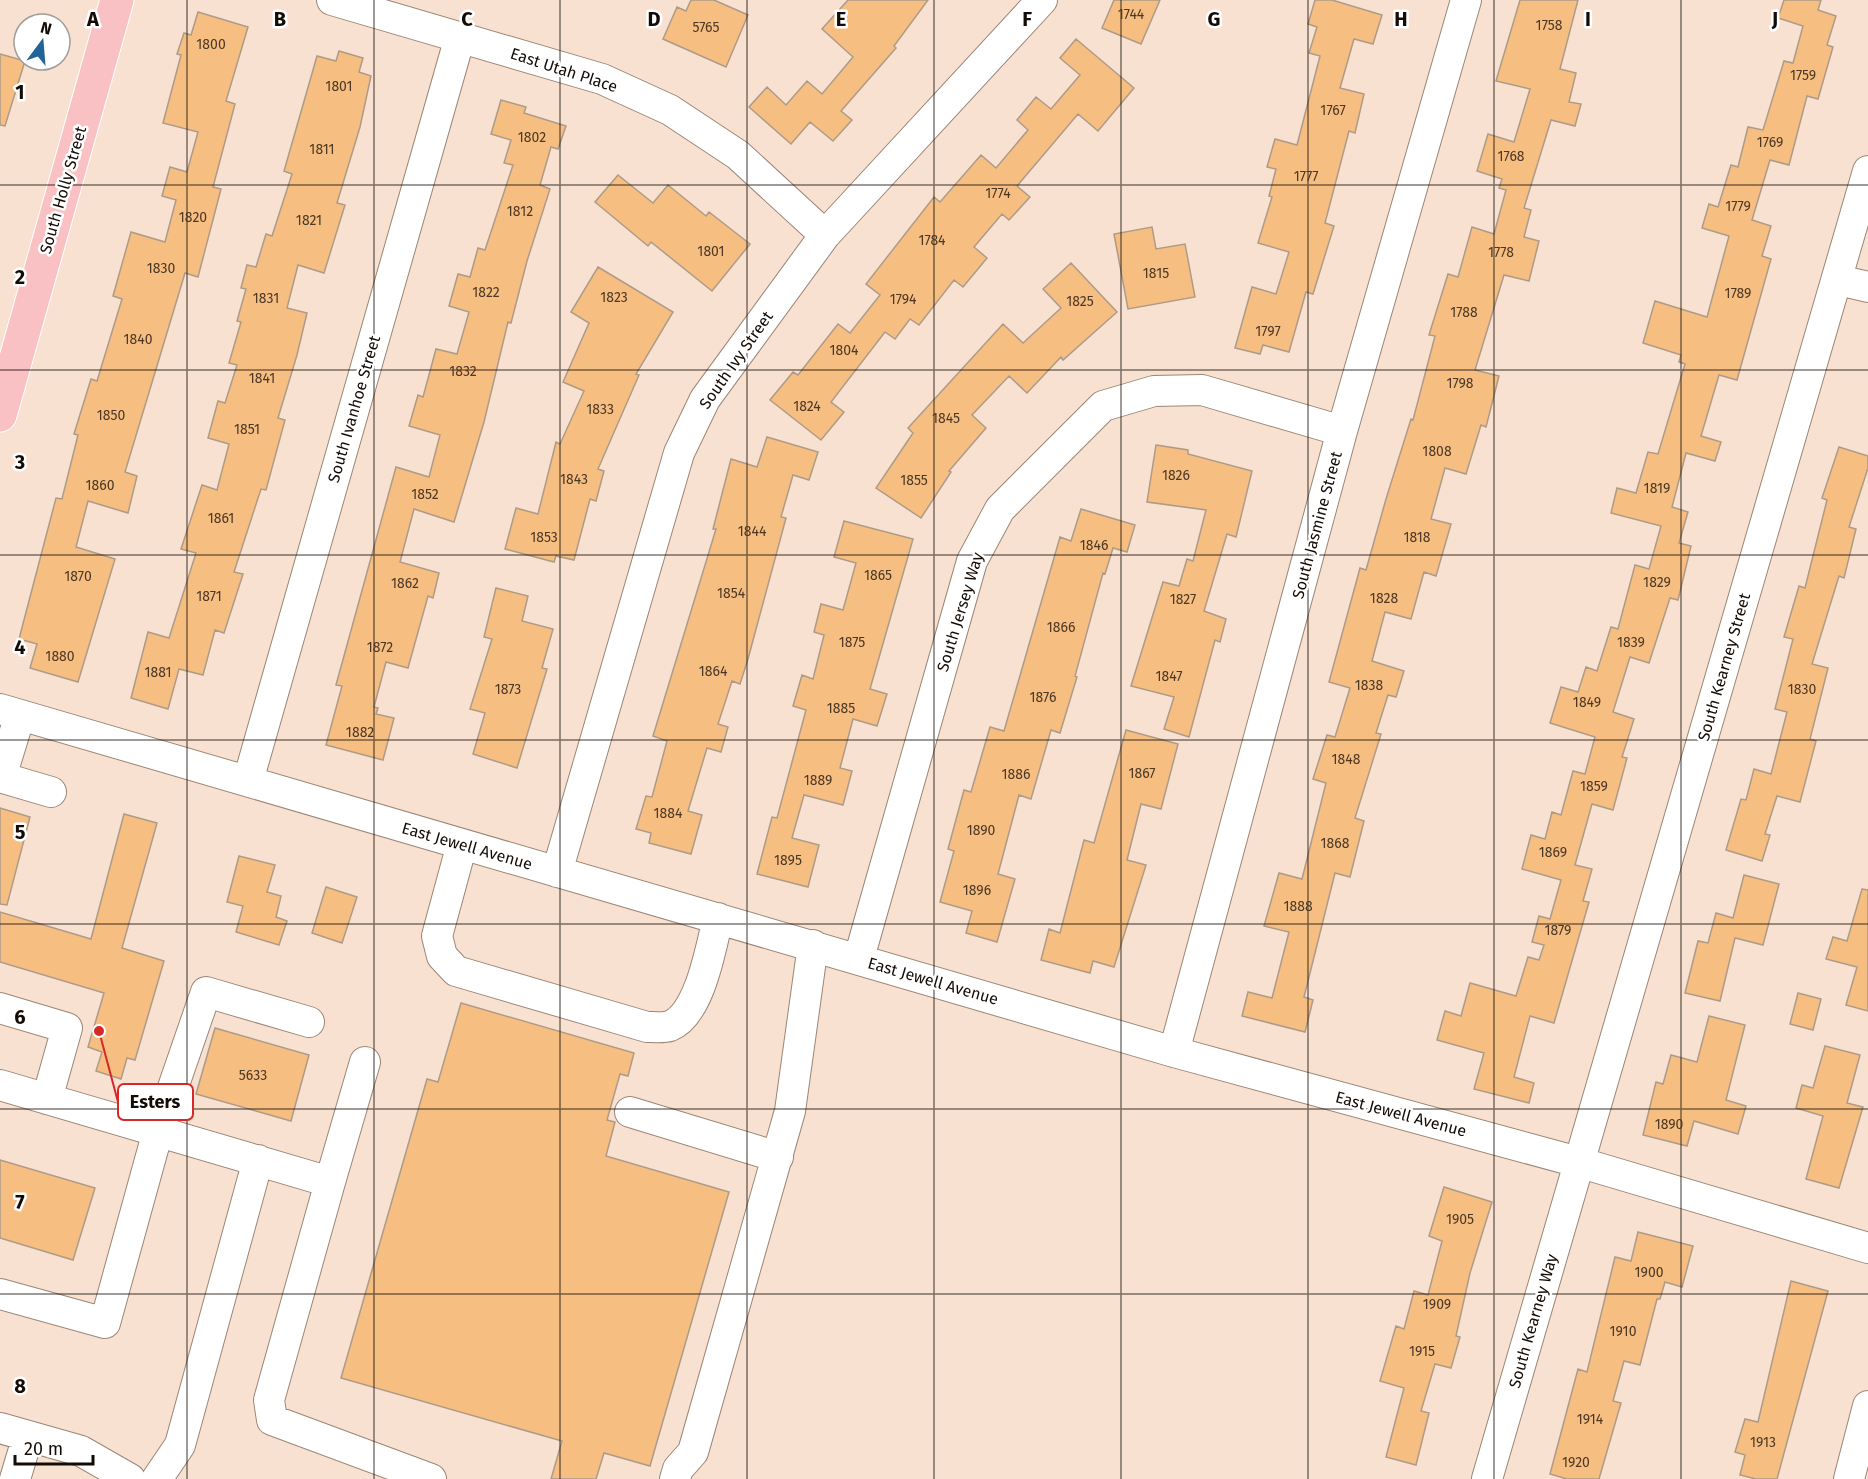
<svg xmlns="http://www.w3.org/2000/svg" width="1868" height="1479" font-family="'Fira Sans',sans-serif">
	<rect width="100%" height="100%" fill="#f8e1d0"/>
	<path fill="#f7be82" stroke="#ad9b88" stroke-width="1.5" d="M691,0h23l34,15 -22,52 -63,-28 14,-32 9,4z
		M848,0h80l-34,46 2,2 -55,63 11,9 -19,21 -23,-19 -19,22 -42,-37 18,-20 19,18 21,-24 15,13 31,-37 -31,-28z
		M1114,0h46l-19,44 -39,-16z
		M1315,0h17l50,15 -9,29 -19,-5 -14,49 24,6 -9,39 -6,-2 -24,92 9,3 -21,68 -7,-2 -17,60 -26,-7 -3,9 -25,-6 17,-61 24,7 13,-42 -31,-9 14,-46 -3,-1 7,-27 -9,-2 8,-28 22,6 23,-89 -11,-3 8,-26 -9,-3z
		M1520,0h58l-18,69 16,4 -7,29 12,2 -6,22 -24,-6 -27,88 7,2 -7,27 15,4 -10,40 -25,-6 -29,95 24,6 -13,51 -5,-2 -15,49 -21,-6 -14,51 20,5 -15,52 -12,-4 -13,47 -26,-7 -13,49 32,10 -8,26 -8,-2 -12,38 5,1 -26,84 9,3 -14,56 -15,-4 -31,124 9,3 -8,32 -63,-16 6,-24 24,6 17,-66 -25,-6 15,-53 23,6 24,-96 -13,-4 14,-44 8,2 15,-49 -21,-6 31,-114 6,2 20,-71 25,-80 2,1 22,-84 -6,-1 19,-61 10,3 14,-50 22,7 12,-44 -7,-2 3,-9 -25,-8 11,-37 26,8 16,-53 -34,-8z
		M1784,0h37l-3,10 18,6 -9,29 6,2 -15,52 -11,-3 -18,69 -19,-5 -18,60 19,6 -9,30 9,3 -34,121 -18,-5 -18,61 20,6 -6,19 -29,-8 -14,54 16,5 -9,31 12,3 -13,54 -8,-2 -21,65 -19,-6 -17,55 21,7 -12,38 5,1 -14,52 -21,-6 -17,61 17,4 -9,32 6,1 -35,121 -24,-7 -16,61 20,6 -5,20 -55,-14 10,-36 -47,-13 8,-29 16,5 9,-33 46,13 12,-39 11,3 5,-15 -12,-3 7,-26 11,3 11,-39 -39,-11 9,-34 14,4 7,-27 9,3 12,-44 12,3 10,-37 -45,-14 11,-36 17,5 8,-25 11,4 14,-44 7,2 17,-64 14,4 12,-43 -50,-13 6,-25 19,5 12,-41 10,2 27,-90 -6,-2 2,-7 -38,-12 12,-42 52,16 22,-81 -27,-8 7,-24 9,3 13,-42 7,2 10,-40 15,3 21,-69 9,2 10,-37 -25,-8z
		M198,12l50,15 -22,74 9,3 -22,83 8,2 -23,88 -13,-4 -60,199 12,4 -9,37 -40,-12 -12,46 39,12 -37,123 -48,-14 7,-24 -18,-5 37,-141 6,1 16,-64 -4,-1 17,-55 6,2 25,-82 -9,-3 18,-64 34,10 11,-42 -14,-4 8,-29 17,5 11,-40 -35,-9 18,-68 -4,-1 7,-21 7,2z
		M1076,39l58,49 -36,43 -20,-17 -61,72 13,11 -21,23 -7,-6 -28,33 13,11 -24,29 -9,-7 -35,45 -9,-6 -15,20 -10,-7 -54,70 13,10 -23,28 -51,-40 23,-28 5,3 40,-51 12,9 30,-38 -14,-11 68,-87 6,5 41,-47 15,13 32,-38 -11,-10 19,-23 15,12 29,-34 -20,-17z
		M339,51l24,7 -4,14 12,4 -11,51 -23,76 8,2 -21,68 -26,-8 -11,43 20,5 -10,42 -19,63 7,2 -19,70 -5,-1 -27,83 9,2 -19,59 -9,-3 -12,45 -24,-6 -11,40 -37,-11 17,-66 21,6 27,-85 -15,-4 21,-64 15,5 12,-46 -21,-6 10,-37 7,2 12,-38 -8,-2 12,-41 -4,-1 9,-32 -5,-1 6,-23 9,2 10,-33 6,2 20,-62 -8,-3 33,-115 19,5z
		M0,54l25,7 -20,65 -5,-1z
		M501,100l25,7 -2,6 42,13 -8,23 -7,-2 -11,38 10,4 -23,72 -16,62 -3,-1 -24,100 -30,100 -40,-13 -14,53 39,11 -6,25 -5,-2 -20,72 -22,-6 -12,45 4,1 -2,6 18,4 -11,42 -57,-15 16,-59 -6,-1 60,-218 33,10 11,-42 -31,-9 9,-31 5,2 13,-48 21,5 12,-42 -20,-6 9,-32 12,3 8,-29 7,2 28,-85 -9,-2 7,-23 -20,-6z
		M618,175l35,28 15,-18 38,31 3,-4 41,32 -38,47 -61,-49 -3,4 -53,-44z
		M1152,227l4,22 29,-5 10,53 -67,12 -14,-75z
		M1071,263l46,49 -54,48 -2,-3 -34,36 -18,-17 -37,39 14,13 -37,43 2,1 -30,46 -45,-30 37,-55 -5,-5 95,-104 20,19 38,-35 -18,-19z
		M598,267l75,45 -37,62 3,1 -41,94 6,2 -8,30 -6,-2 -16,61 -18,-4 -2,6 -49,-13 11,-41 22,6 18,-72 4,2 24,-53 -21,-9 26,-59 -18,-11z
		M767,437l51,15 -9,28 -16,-5 -12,42 5,1 -38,141 -8,25 -8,-3 -14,43 10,3 -7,25 -14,-4 -19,63 14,4 -11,39 -42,-11 2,-10 -15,-4 10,-33 6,1 15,-56 -14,-5 63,-207h-3l18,-70 26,8z
		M1156,445l32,5v4l64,17 -16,66 -9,-3 -23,77 22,8 -6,23 -5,-2 -26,97 -25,-8 10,-32 -43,-11 32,-104 16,4 8,-27 6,2 13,-51 -59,-8z
		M1839,447l29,9v12l-19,59 7,2 -12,49 -5,-2 -27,88 16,4 -18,71 6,2 -16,61 -23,-6 -12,38 5,1 -8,26 -36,-11 15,-51 5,1 8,-31 17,5 16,-62 -12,-3 18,-70 -9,-2 15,-51 6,2 22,-88 -5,-2z
		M1081,509l54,16 -8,27 -14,-4 -8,26 -2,-1 -28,103 2,1 -17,56 -9,-3 -20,69 -12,-4 -21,79 17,5 -18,63 -31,-9 6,-22 -32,-9 14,-51 -6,-2 16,-59 7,2 19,-65 14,4 56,-194 11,4z
		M844,521l69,18 -43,150 17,5 -10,32 -24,-7 -13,49 12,3 -9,34 -39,-10 -12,43 27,7 -11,42 -51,-13 15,-57 5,1 29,-108 -13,-4 9,-31 11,4 11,-44 -10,-3 7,-28 22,6 13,-47 -22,-6z
		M496,588l32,8 -6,25 31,8 -11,39 5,1 -30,99 -44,-14 12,-41 -15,-4 22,-70 -8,-2z
		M1126,730l52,14 -17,65 -20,-5 -14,56 19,5 -32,102 -21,-6 -3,12 -49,-13 8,-31 11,4 24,-93 10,3z
		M0,808l30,9 -23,88 -7,-1z
		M124,814l33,9 -35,125 42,13 -29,99 -8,-2 -6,21 -25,-8 6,-19 -14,-5 16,-54 -104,-31v-50l91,27z
		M239,856l36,9 -8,27 14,4 -5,21 11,4 -8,24 -43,-13 7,-26 -16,-4z
		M1744,875l35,9 -16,61 -28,-7 -15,63 -35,-8 13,-52 10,2 8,-30 17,5z
		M326,887l31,10 -15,46 -30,-10z
		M1862,889l6,1v121l-22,-6 11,-38 -31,-8 7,-22 14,4z
		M1798,993l23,6 -8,31 -23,-6z
		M461,1003l173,50 -6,23 -8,-2 -13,46 8,2 -9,34 123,36 -79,274 -46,-13 -8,26h-45l11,-38 -221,-63 86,-299 11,3z
		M1709,1016l36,9 -19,75 20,6 -8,28 -44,-13 -7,25 -44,-11 13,-53 7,2 8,-29 26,7z
		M215,1028l94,27 -18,66 -95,-27z
		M1825,1046l35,9 -13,48 16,4 -24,81 -33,-9 17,-63 -27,-8 6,-23 11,3z
		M0,1160l95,28 -22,72 -73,-22z
		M1444,1187l48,15 -22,71 -14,63 4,1 -9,31 -16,-4 -14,47 8,2 -13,52 -30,-8 18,-69 -24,-7 16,-55 8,3 10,-38 14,4 14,-54 -13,-5z
		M1638,1232l55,14 -11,41 -17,-5 -5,17h-3l-17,66 -16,-4 -11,40 8,2 -22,76h-32l-17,-5 28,-105 9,3 28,-115 16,4z
		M1791,1281l37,10 -51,188h-21l-16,-4 5,-20 -10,-3 10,-33 13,3z"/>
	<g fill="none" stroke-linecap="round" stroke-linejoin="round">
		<g stroke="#9b8676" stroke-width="32">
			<path id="minor" d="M332,0l270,79 68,31 68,45 87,80
				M1838,280l30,7
				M0,709l1174,343 404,110 290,86
				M0,777l51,15
				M1,777l19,-62
				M248,781l212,-744
				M462,844l-25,92 5,20 14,15 191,56c6,0 17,1 23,-1 30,-12 41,-79 48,-108
				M557,872l122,-419 26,-54 120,-164 217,-235
				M859,958l113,-397 28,-52 103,-103 51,-15 48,-1 140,41
				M0,1008l67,20 -20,71
				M1174,1052l168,-621 124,-431
				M0,1085l330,97 35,-120
				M630,1112l148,45
				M330,1182l-61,218 3,20 159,59
				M0,1294l105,29 53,-192 48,-139 103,30
				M0,1428l81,23 49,28
				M15,1479l13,-43
				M157,1479l23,-34 78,-285
				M675,1479l3,-10 15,-17 97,-341 23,-166
				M1487,1479l381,-1308
				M1849,1479l19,-73"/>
		</g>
		<g stroke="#fff" stroke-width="35">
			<path id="major" d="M0,415l117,-415"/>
		</g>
		<use href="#minor" stroke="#fff" stroke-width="30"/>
		<use href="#major" stroke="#f9c1c3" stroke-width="33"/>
	</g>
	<path fill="none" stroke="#130b06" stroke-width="1.5" stroke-opacity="0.55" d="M187,0v1479M374,0v1479M560,0v1479M747,0v1479M934,0v1479M1121,0v1479M1308,0v1479M1494,0v1479M1681,0v1479M0,185h1868M0,370h1868M0,555h1868M0,740h1868M0,924h1868M0,1109h1868M0,1294h1868"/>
	<g text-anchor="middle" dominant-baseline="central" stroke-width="5" stroke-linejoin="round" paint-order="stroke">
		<g font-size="14" fill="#4c3825">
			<text x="1131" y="14">1744</text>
			<text x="1549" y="25">1758</text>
			<text x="706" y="27">5765</text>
			<text x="211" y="44">1800</text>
			<text x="1803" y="75">1759</text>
			<text x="339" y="86">1801</text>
			<text x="1333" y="110">1767</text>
			<text x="532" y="137">1802</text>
			<text x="1770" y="142">1769</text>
			<text x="322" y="149">1811</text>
			<text x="1511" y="156">1768</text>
			<text x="1306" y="176">1777</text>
			<text x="998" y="193">1774</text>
			<text x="1738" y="206">1779</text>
			<text x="520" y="211">1812</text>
			<text x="193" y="217">1820</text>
			<text x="309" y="220">1821</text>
			<text x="932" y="240">1784</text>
			<text x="711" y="251">1801</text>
			<text x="1501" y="252">1778</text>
			<text x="161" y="268">1830</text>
			<text x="1156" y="273">1815</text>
			<text x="486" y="292">1822</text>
			<text x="1738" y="293">1789</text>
			<text x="614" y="297">1823</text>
			<text x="266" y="298">1831</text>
			<text x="903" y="299">1794</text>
			<text x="1080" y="301">1825</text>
			<text x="1464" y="312">1788</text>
			<text x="1268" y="331">1797</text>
			<text x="138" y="339">1840</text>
			<text x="844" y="350">1804</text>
			<text x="463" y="371">1832</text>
			<text x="262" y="378">1841</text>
			<text x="1460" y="383">1798</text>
			<text x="807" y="406">1824</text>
			<text x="600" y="409">1833</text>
			<text x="111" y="415">1850</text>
			<text x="946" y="418">1845</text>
			<text x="247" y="429">1851</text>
			<text x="1437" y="451">1808</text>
			<text x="1176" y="475">1826</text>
			<text x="574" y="479">1843</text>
			<text x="914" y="480">1855</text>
			<text x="100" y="485">1860</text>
			<text x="1657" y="488">1819</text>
			<text x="425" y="494">1852</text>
			<text x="221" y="518">1861</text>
			<text x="752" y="531">1844</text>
			<text x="544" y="537">1853</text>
			<text x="1417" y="537">1818</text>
			<text x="1094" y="545">1846</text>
			<text x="878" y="575">1865</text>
			<text x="78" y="576">1870</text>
			<text x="1657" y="582">1829</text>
			<text x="405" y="583">1862</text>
			<text x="731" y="593">1854</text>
			<text x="209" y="596">1871</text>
			<text x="1384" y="598">1828</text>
			<text x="1183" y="599">1827</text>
			<text x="1061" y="627">1866</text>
			<text x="852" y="642">1875</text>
			<text x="1631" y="642">1839</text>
			<text x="380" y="647">1872</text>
			<text x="60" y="656">1880</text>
			<text x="713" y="671">1864</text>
			<text x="158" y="672">1881</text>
			<text x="1169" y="676">1847</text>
			<text x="1369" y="685">1838</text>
			<text x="508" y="689">1873</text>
			<text x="1802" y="689">1830</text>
			<text x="1043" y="697">1876</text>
			<text x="1587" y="702">1849</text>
			<text x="841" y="708">1885</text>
			<text x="360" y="732">1882</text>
			<text x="1346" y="759">1848</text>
			<text x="1142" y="773">1867</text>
			<text x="1016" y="774">1886</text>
			<text x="818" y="780">1889</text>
			<text x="1594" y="786">1859</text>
			<text x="668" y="813">1884</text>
			<text x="981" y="830">1890</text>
			<text x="1335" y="843">1868</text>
			<text x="1553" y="852">1869</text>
			<text x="788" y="860">1895</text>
			<text x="977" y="890">1896</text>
			<text x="1298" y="906">1888</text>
			<text x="1558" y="930">1879</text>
			<text x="253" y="1075">5633</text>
			<text x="1669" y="1124">1890</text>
			<text x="1460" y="1219">1905</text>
			<text x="1649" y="1272">1900</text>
			<text x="1437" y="1304">1909</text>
			<text x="1623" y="1331">1910</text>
			<text x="1422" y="1351">1915</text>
			<text x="1590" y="1419">1914</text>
			<text x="1763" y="1442">1913</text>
			<text x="1576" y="1462">1920</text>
		</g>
		<g font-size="16" fill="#130b06" stroke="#fff">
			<text transform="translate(564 70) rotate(18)">East Utah Place</text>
			<text transform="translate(63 190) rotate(-74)">South Holly Street</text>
			<text transform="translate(736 360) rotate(-55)">South Ivy Street</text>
			<text transform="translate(354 409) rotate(-74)">South Ivanhoe Street</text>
			<text transform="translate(1317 525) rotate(-75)">South Jasmine Street</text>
			<text transform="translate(960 612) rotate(-73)">South Jersey Way</text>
			<text transform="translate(1724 667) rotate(-74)">South Kearney Street</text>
			<text transform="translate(467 846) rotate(16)">East Jewell Avenue</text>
			<text transform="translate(933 981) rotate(16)">East Jewell Avenue</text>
			<text transform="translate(1401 1114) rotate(15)">East Jewell Avenue</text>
			<text transform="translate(1533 1321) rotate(-74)">South Kearney Way</text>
		</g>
	</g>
	<g font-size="20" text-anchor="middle" font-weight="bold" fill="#130b06" stroke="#fff" stroke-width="5" stroke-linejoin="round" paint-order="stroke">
		<text x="93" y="26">A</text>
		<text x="280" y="26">B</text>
		<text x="467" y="26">C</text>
		<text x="654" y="26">D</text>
		<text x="841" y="26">E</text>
		<text x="1027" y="26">F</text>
		<text x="1214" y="26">G</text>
		<text x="1401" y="26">H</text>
		<text x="1588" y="26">I</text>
		<text x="1775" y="26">J</text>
		<text x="20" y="99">1</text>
		<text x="20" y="284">2</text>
		<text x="20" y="469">3</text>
		<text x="20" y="654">4</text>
		<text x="20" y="839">5</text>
		<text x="20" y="1024">6</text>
		<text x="20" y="1209">7</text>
		<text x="20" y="1393">8</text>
	</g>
	<path fill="none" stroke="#d62828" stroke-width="2" d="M99 1031L118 1102"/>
	<circle fill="#d62828" stroke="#fff" stroke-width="2" cx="99" cy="1031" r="6"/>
	<rect fill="#fff" stroke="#d62828" stroke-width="2" x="118" y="1084" width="75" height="36" rx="6"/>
	<g font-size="18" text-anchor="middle" font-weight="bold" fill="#130b06">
		<text x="155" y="1108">Esters</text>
	</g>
	<g transform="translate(42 42) rotate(16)"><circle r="28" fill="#ffffff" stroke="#a19d9b" stroke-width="1.5"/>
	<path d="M0-4.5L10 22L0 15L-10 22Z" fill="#216499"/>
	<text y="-9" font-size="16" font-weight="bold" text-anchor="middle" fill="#130b06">N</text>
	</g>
	<path d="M15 1455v9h78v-9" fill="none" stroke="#130b06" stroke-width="3"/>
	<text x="24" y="1455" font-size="18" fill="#130b06" stroke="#ffffff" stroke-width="4.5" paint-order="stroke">20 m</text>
</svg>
